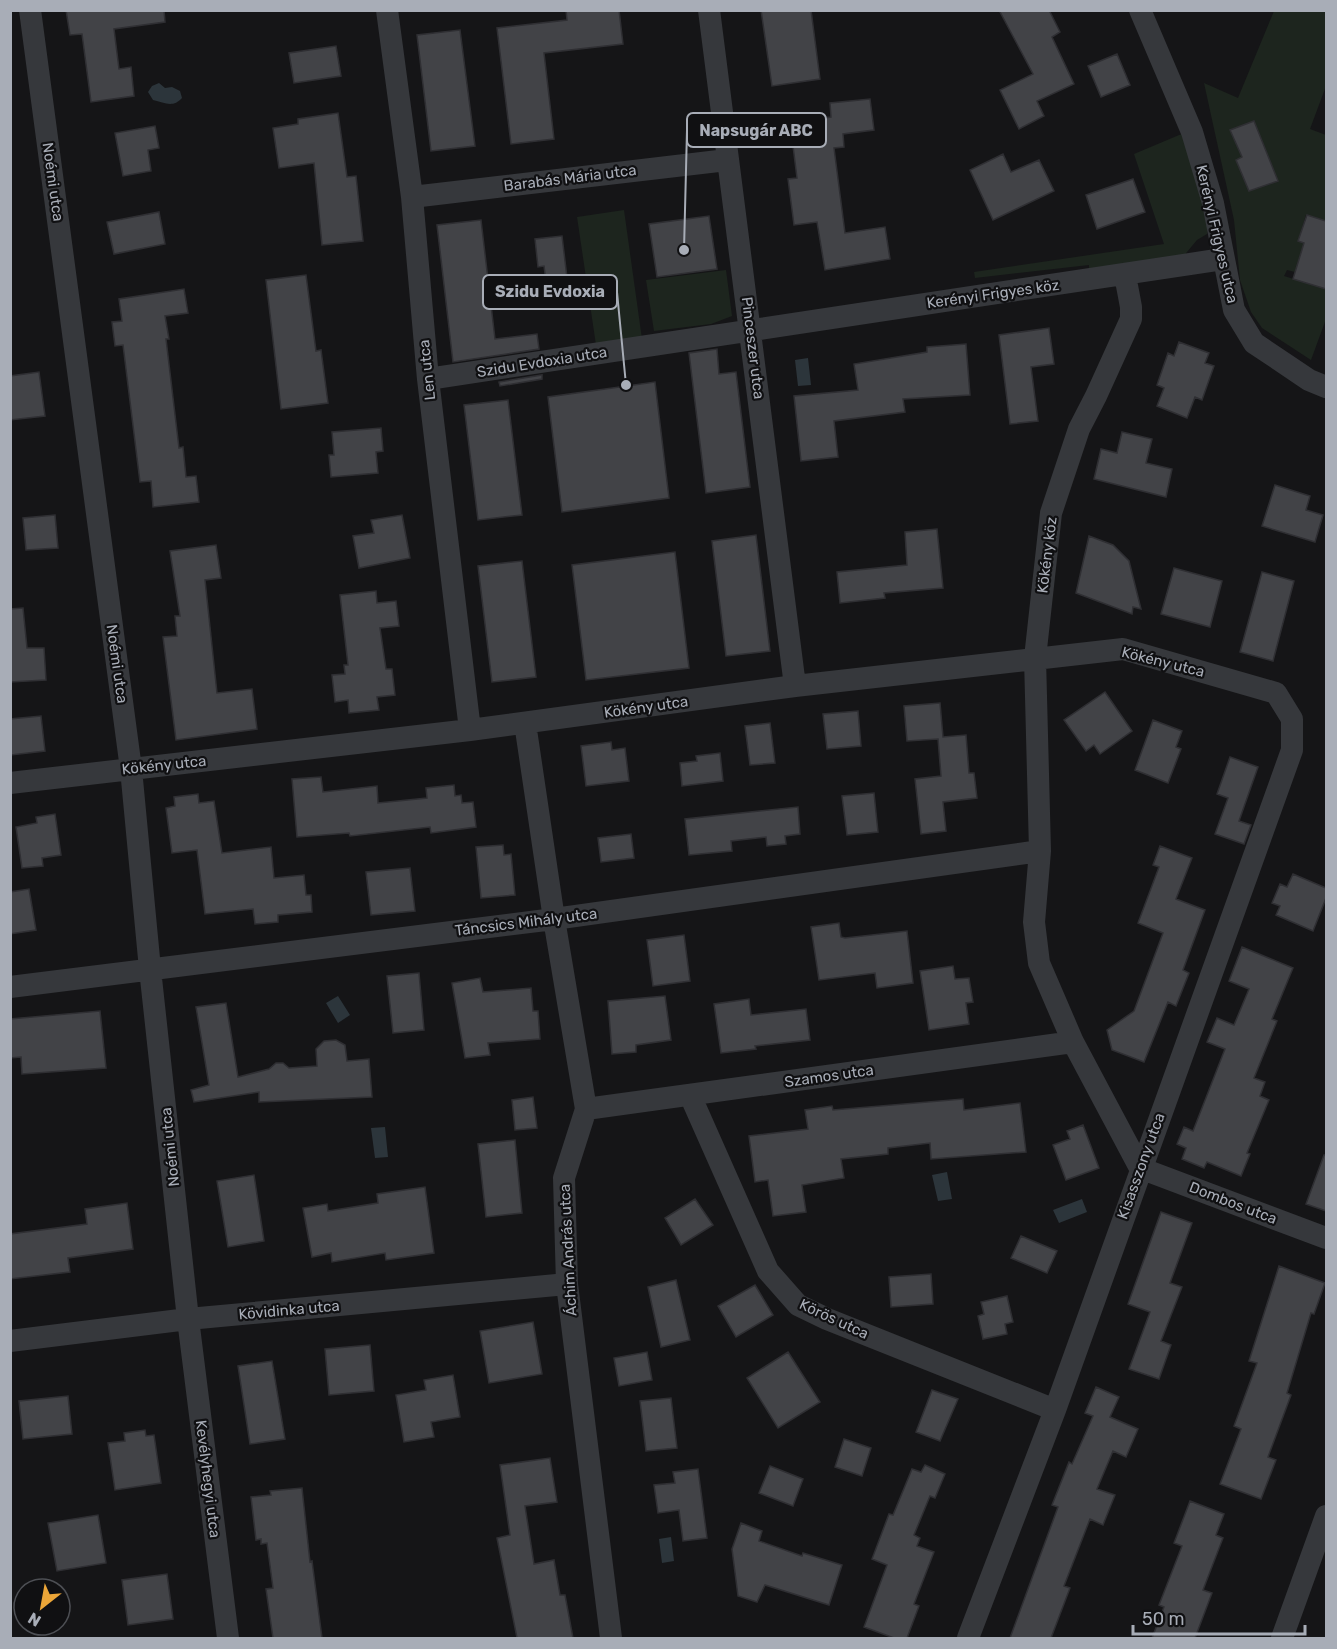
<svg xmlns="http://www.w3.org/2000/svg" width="1337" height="1649" font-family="Rubik,sans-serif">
	<rect width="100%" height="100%" fill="#151517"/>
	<path fill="#1d251e" d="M1274,11h52v75l-16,43 16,6v86l-20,-6 -8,26 6,2 -9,29 -8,-2 -3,6 42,13v30l-15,41 -49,-32 -11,-16 -11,-32 -6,-60 -30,-137 34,15z
		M1191,130l21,70 -5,34 -10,6 -15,18 -93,12v-5l-114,13 -1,-6 190,-28 -30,-90z
		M624,210l18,129 -46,6 -19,-128z
		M726,270l6,46 -21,8 -57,7 -8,-51z"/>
	<path fill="#2c353b" d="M159,83l6,5 7,-1 8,4 2,7c-9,10 -17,5 -29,2l-5,-8 4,-6z
		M808,358l3,27 -13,1 -3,-26z
		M338,996l12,19 -12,8 -12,-20z
		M385,1127l3,30 -13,1 -4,-30z
		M947,1172l5,27 -14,2 -6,-26z
		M1082,1199l5,13 -28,11 -6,-13z
		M671,1537l3,24 -12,2 -3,-24z"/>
	<path fill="#424347" stroke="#2f2f33" stroke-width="1.5" d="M66,10h98l1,12 -51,7 5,40 12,-2 3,29 -43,6 -9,-68 -12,1z
		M566,10h53l4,34 -79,9 10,86 -43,5 -14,-116 70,-8z
		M761,10h50l9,69 -48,7z
		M999,10h50l11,22 -8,5 22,47 -37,17 7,15 -25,13 -19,-39 33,-16z
		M460,30l15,116 -44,5 -14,-116z
		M336,46l5,30 -47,7 -5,-30z
		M1117,54l13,31 -29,12 -13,-31z
		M870,99l4,31 -31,4 1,13 -10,1 11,85 40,-6 5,32 -65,11 -8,-48 -23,3 -6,-46 9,-1 -7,-56 41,-5 -1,-14z
		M338,113l9,64 9,-1 7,65 -41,4 -8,-82 -35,5 -6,-40 25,-4v-5z
		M1254,121l24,60 -29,10 -13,-31 6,-3 -12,-27z
		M155,126l4,22 -11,2 3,21 -28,5 -8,-43z
		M1003,154l8,18 28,-12 15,31 -61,29 -23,-50z
		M1133,179l12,33 -48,17 -11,-34z
		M159,212l6,32 -51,10 -7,-32z
		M1307,215l19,6v68l-33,-10 11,-36 -6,-2z
		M709,216l8,53 -60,8 -8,-53z
		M481,220l14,119 42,-5 2,15 -86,13 -16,-137z
		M562,236l6,50 -21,3 -3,-23 -6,1 -3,-28z
		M306,275l10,76 5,-1 7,53 -47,6 -15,-129z
		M184,289l4,24 -23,3 4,23h-3l13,109 4,-1 3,30 10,-1 3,26 -46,5 -2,-26 -11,1 -17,-137 -8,1 -3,-24 10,-1 -3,-22z
		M1049,328l5,36 -23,3 7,54 -28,3 -11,-89z
		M1179,342l30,11 -4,10 9,3 -12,34 -7,-3 -8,21 -30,-12 7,-18 -7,-3 11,-32 6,3z
		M966,344l4,51 -67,4 2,13 -71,9 4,36 -37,4 -7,-65 64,-6 -4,-26 73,-12v-5z
		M717,349l2,25 17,-2 14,115 -44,6 -17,-140z
		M39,372l6,44 -35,4v-44z
		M542,375v4l-42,7 -1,-4z
		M655,382l14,116 -107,14 -14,-115z
		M508,400l14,115 -44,5 -14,-115z
		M381,428l2,23 -7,1 2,21 -47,4 -2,-22h5l-2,-23z
		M1122,432l30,7 -6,24 26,6 -6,28 -72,-18 7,-30 16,4z
		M1275,485l35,11 -4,14 17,5 -8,27 -53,-16z
		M55,515l3,33 -32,2 -3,-32z
		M402,515l8,43 -51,10 -6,-32 21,-3 -3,-13z
		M937,529l6,59 -59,5 1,5 -45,5 -3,-31 70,-7 -2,-33z
		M756,535l14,116 -44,5 -14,-115z
		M1089,536l24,9 16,16 12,48 -8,-2 -1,7 -56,-21z
		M216,545l5,33 -16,2 12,113 35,-4 5,40 -81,11 -13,-103 14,-1 -2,-20h5l-10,-65z
		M675,552l14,116 -103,12 -14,-115z
		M522,561l14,116 -44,5 -14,-116z
		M1174,568l48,13 -12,46 -49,-13z
		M1262,572l32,9 -21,80 -33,-9z
		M376,591l1,12 19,-2 3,25 -19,2 6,41h6l3,26 -18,2 2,13 -30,3 -1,-13 -13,2 -3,-27 13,-1 -1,-9h4l-8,-70z
		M23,608l4,40h17l2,32 -36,2v-73z
		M1105,692l27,39 -32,23 -6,-9 -8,6 -22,-31z
		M940,703l3,34 23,-2 3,38h5l3,25 -34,4 3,29 -25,3 -6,-55 26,-3 -3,-37 -31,2 -3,-35z
		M858,711l3,35 -34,3 -4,-35z
		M41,716l4,35 -34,4 -1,-36z
		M1153,720l29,11 -6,16 5,2 -13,34 -33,-13z
		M770,723l5,40 -25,2 -5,-39z
		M611,742l1,8 13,-2 4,33 -43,5 -5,-40z
		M720,753l3,28 -41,5 -2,-23 17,-2 -1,-5z
		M1230,757l28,10 -19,54 12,4 -7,19 -29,-10 13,-36 -11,-4z
		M321,777l2,15 54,-6 1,17 49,-5 -1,-10 28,-3 1,11 6,-1 1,8 11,-1 3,25 -45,6 -1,-6 -80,9 -1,-3 -52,4 -5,-58z
		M874,793l4,39 -31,3 -5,-39z
		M198,794l1,9 15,-2 8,52 49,-6 3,31 30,-3 2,20h5l1,17 -34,3v7l-23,2 -2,-15 -48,5 -8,-64 -25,3 -6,-45 9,-2 -1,-9z
		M798,807l2,27 -15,2 1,8 -19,2 -1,-9 -35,4 1,10 -43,4 -4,-36z
		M55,814l6,41 -19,3 1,8 -21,2 -6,-41 21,-4 -1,-6z
		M631,834l3,24 -33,4 -3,-24z
		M503,845l1,10 7,-1 4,41 -34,3 -5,-51z
		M1160,846l32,12 -16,41 29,11 -22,60 6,3 -13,33 -8,-4 -24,60 -32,-12 -5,-20 27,-19 29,-78 -25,-10 21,-56 -6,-2z
		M410,868l5,43 -44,4 -5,-43z
		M1293,874l33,14v10l-13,33 -37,-16 4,-9 -8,-3 8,-19 7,3z
		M29,889l7,41 -26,4v-42z
		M839,923l2,14 4,1 62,-7 6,52 -36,5 -2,-15 -56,7 -8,-53z
		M684,935l6,46 -37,5 -6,-46z
		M1242,947l51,21 -21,51 5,2 -23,57 11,4 -5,14 9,4 -22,53 3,1 -9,22 -34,-14 -3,6 -22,-9 4,-11 -9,-4 7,-17 9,4 32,-82 -18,-7 10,-24 17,7 15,-36 -20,-8z
		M953,966l2,13 14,-1 4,24 -7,1 3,21 -40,6 -9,-59z
		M419,973l5,57 -31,3 -6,-57z
		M480,978l3,14 48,-4 2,23h5l2,28 -52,4 2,12 -25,3 -13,-75z
		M665,996l6,44 -35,5v7l-24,2 -4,-53z
		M749,999l2,16 55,-6 4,31 -55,6 1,3 -35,4 -7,-49z
		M226,1003l12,74 31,-8 7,-6h7l6,5 28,-2 -1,-17 8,-8 12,-1 9,5 2,16 22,-2 3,38 -113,5v-10l-65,10 -3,-12 18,-5 -13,-78z
		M100,1011l6,57 -84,6 -1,-17 -11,1v-39z
		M533,1097l4,31 -22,2 -3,-30z
		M963,1099l1,11 56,-7 6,49 -95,7 -1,-16 -42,5v6l-47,5 3,19 -42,7 4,27 -33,4 -5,-36 -13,2 -6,-46 59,-7 -3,-19 27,-4 1,4z
		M1083,1125l16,43 -33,12 -13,-35 17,-6 -3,-8z
		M515,1140l7,73 -36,4 -8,-73z
		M1324,1155h2v56l-20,-7z
		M254,1175l10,66 -36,6 -11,-66z
		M425,1187l9,66 -48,7 -1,-7 -53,9 -1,-9 -19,4 -9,-49 24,-4 1,7 50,-8 -1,-9z
		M695,1199l18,26 -32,20 -16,-27z
		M127,1203l6,46 -65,9 2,14 -60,7v-45l77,-10 -2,-15z
		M1161,1212l31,11 -22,60 12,4 -21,54 10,4 -12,34 -30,-10 21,-57 -22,-8z
		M1021,1236l36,15 -10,22 -36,-15z
		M1279,1266l46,17 -11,31 -3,-1 -24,80 4,2 -23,62 8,3 -15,39 -41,-15 21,-55 -7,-3 23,-63 -8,-2z
		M931,1274l2,30 -42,3 -2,-30z
		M676,1280l14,60 -29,7 -13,-60z
		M755,1285l18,30 -37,22 -18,-31z
		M1007,1296l6,26 -8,2 2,10 -24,5 -5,-23 6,-2 -3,-12z
		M533,1322l9,52 -53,9 -9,-52z
		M370,1345l4,46 -45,4 -4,-46z
		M647,1352l5,28 -33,6 -5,-28z
		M788,1352l32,50 -42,26 -31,-50z
		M272,1361l13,78 -35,5 -12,-78z
		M453,1375l7,42 -29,5 3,15 -30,5 -8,-47 30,-5 -2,-10z
		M1096,1387l23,10 -9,20 28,12 -12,28 -13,-6 -16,38 18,6 -12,30 -13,-6 -26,67 6,2 -19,50h-41l48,-131 -6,-2 17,-43 3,2 21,-48 -8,-3z
		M932,1390l26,9 -18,42 -24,-9z
		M68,1396l4,38 -49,5 -4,-38z
		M671,1398l6,50 -31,3 -6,-50z
		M145,1430l1,6 8,-1 7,48 -46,7 -7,-47 17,-2 -1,-8z
		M844,1439l27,9 -9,28 -27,-9z
		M550,1458l7,44 -32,4 9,58 20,-4 6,35h5l8,43h-56l-20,-100 13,-3 -10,-70z
		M925,1465l20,9 -10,24 -5,-2 -16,39 6,3 -3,8 17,6 -20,52 5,2 -12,32h-13l-30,-11 23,-62 -15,-6 17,-45 4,1 19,-46 9,3z
		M770,1466l33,13 -10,27 -34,-13z
		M698,1469l9,69 -24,3 -4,-31 -21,3 -4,-28 21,-2 -2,-11z
		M302,1488l8,74 2,-1 10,77h-49l-7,-49 7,-1 -6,-45 -6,1v-5l-5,1 -5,-43 20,-2 -1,-4z
		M1190,1501l34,13 -8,21 7,3 -20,52 9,3 -17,45h-43l12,-31 -5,-2 23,-59 -8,-3z
		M98,1515l8,48 -49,8 -9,-48z
		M741,1523l21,8 -3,10 43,15 1,-3 39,12 -13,40 -64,-20 -8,17 -19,-6 -6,-47z
		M167,1574l6,45 -45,6 -6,-45z"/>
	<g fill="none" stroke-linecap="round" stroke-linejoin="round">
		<path stroke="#36383c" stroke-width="22" d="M30,10l101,759 19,200 38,350 40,319
			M387,10l25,187 16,182 42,351
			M709,10l86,676
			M1140,10l52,122 21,71 21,107 20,33 55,37 17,7
			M412,197l315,-37
			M1125,275l6,32v12l-35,77 -17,33 -28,84 -16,145 5,193 -6,71 5,41 34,79 67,126
			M428,379l795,-120
			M525,723l29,196 32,190 -22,69 3,106 44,354
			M10,783l460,-53 325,-44 328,-37 153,44 16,26v31l-237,660 -87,228
			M10,987l544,-68 486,-68
			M690,1095l78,176 30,34 29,14 228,91
			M586,1109l487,-67
			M1140,1168l186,70
			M10,1341l178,-22 379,-35
			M1282,1638l44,-122"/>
	</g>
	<g text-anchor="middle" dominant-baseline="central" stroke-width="4.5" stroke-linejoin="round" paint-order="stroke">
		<g font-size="15" fill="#a8adb7" stroke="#101012">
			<text transform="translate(570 178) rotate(-7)">Barabás Mária utca</text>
			<text transform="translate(53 182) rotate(82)">Noémi utca</text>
			<text transform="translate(1217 234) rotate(77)">Kerényi Frigyes utca</text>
			<text transform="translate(993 294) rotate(-8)">Kerényi Frigyes köz</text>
			<text transform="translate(753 348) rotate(83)">Pinceszer utca</text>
			<text transform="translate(542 362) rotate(-9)">Szidu Evdoxia utca</text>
			<text transform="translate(427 370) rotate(-96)">Len utca</text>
			<text transform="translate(1047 555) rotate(-83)">Kökény köz</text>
			<text transform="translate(1163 662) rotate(14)">Kökény utca</text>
			<text transform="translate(117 664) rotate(82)">Noémi utca</text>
			<text transform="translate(646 707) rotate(-8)">Kökény utca</text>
			<text transform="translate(164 765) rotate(-6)">Kökény utca</text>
			<text transform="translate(526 922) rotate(-7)">Táncsics Mihály utca</text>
			<text transform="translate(829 1076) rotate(-8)">Szamos utca</text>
			<text transform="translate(170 1147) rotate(-96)">Noémi utca</text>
			<text transform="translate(1141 1166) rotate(-70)">Kisasszony utca</text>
			<text transform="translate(1233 1203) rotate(21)">Dombos utca</text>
			<text transform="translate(568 1250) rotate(-93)">Áchim András utca</text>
			<text transform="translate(289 1310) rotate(-5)">Kövidinka utca</text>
			<text transform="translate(834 1319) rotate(25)">Körös utca</text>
			<text transform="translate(208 1479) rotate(83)">Kevélyhegyi utca</text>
		</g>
	</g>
	<path fill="none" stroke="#a8adb7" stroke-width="2" d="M684 250L687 130M626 385L617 292"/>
	<g fill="#a8adb7" stroke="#101012" stroke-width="2">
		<circle cx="684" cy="250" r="6"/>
		<circle cx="626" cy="385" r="6"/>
	</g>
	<g fill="#101012" stroke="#a8adb7" stroke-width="2">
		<rect x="687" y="113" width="139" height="34" rx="6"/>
		<rect x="483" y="275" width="134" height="34" rx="6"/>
	</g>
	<g font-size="16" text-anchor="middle" font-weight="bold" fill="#a8adb7">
		<text x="756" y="136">Napsugár ABC</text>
		<text x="550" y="297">Szidu Evdoxia</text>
	</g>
	<rect width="1337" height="1649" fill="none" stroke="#a8adb7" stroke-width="24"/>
	<g transform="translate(42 1607) rotate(211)"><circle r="28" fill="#101012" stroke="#4d4f54" stroke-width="1.5"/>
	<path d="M0-4.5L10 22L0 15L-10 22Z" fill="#eca638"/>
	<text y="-9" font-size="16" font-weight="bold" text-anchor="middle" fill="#a8adb7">N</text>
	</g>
	<path d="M1133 1625v9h172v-9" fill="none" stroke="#a8adb7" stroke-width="3"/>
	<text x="1142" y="1625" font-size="18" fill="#a8adb7" stroke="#101012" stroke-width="4.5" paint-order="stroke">50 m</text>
</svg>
